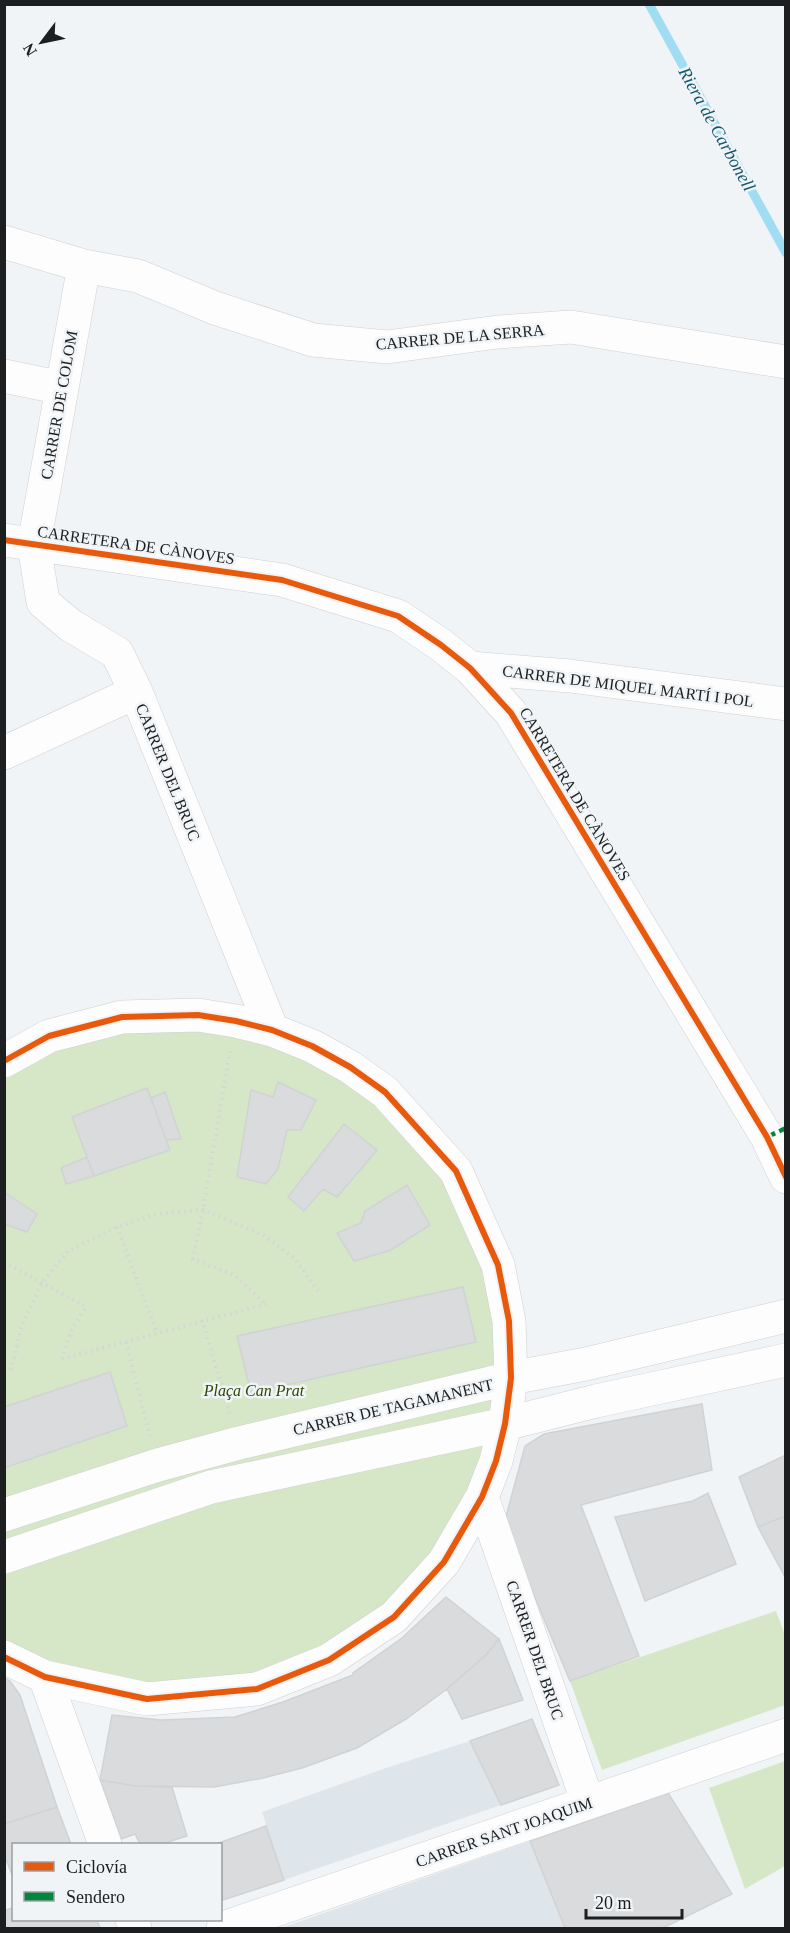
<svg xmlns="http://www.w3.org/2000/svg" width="790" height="1933" font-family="'Times New Roman',serif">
	<rect width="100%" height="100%" fill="#f1f4f6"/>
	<path fill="#dee5eb" d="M470,1741l31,64 -217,75 -22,-68 124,-44z
		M530,1841l35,87h-284z"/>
	<path fill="#d6e7c7" d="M198,1015l187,77 113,173 7,159 -61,138 -115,98 -182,39 -142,-54 -1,-584z
		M776,1611l9,24v70l-183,65 -32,-89z
		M785,1761v105l-40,23 -36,-101z"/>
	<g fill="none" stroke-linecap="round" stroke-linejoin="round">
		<path stroke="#a1ddf2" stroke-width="9" d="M649,4l137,249"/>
	</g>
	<path fill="#d9dbdd" stroke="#d1d2d4" stroke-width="1.5" d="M278,1082l38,18 -15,30h-14l-9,39 -12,15 -29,-7 14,-87 22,7z
		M147,1088l23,62 -76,26 -22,-59z
		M165,1092l16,47 -15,1 -15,-42z
		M344,1124l33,26 -40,47 -14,-8 -19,22 -16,-14z
		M87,1157l7,19 -28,8 -5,-16z
		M407,1185l23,40 -39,25 -37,11 -17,-28 24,-10 4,-12z
		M4,1192l33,22 -10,18 -23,-8z
		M463,1287l13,55 -225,51 -14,-57z
		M110,1372l17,54 -123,42v-61z
		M702,1404l10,66 -131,35 58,151 -69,25 -66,-157 21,-78 19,-12z
		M786,1455v61l-28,11 -19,-50z
		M708,1493l28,71 -91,37 -30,-84 78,-16z
		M786,1516v61h-1l-27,-50z
		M446,1597l53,42 -13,16 -39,34 -41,30 -49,29 -55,20 -39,10 -49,9 -79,-1 -35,-6 12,-65 49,5 74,-3 48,-15 70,-27v-2l49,-35z
		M499,1639l24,61 -61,19 -15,-30 39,-34z
		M4,1678l6,3 10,14 37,112 -53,17z
		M532,1719l27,66 -58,20 -31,-64z
		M100,1780l35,6 37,1 15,49 -25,8h-22l-5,-10 -14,5z
		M668,1793l64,101 -69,34h-98l-35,-87z
		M57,1807l14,37h-57v36l-10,-26v-30z
		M266,1826l18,54 -64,21v-57h-4z
		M14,1907v13h83l3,8h-96v-17z"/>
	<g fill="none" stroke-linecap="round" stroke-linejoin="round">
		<g stroke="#cdd0d1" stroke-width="34">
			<path id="street" d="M4,242l80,24 54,10 77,32 98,32 74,7 111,-15 73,-5 215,35
				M84,266l-50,278 9,58 27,23 47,28 19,39 136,338
				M4,376l58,12
				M470,668l100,8 216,28
				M4,753l132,-61
				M4,1061l45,-25 73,-19 76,-2 38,6 36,9 40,16 38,21 35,25 71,79 42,94 11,56 2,57 -6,46 -9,37 -14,36 -38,65 -50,55 -65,43 -72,29 -110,10 -102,-22 -41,-20
				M482,1497l106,306
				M4,1515l154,-50 81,-22 272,-65 75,-14 200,-48
				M4,1557l207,-70 294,-63 91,-23 190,-41
				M45,1677l60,167
				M132,1920l3,8
				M223,1928l563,-193"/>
		</g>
		<g stroke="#cdd0d1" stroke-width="34">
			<path id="secondary" d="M4,540l278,40 116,36 43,29 29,23 41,45 256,424 19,40"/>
		</g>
		<path stroke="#d4d5d5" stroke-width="4" stroke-dasharray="1.5 4.5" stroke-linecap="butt" d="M230,1051l-27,159 -10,49 41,16 32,29
			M117,1227l40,106
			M4,1262l82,45 -15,24 -9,27
			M202,1320l28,94
			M126,1342l24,94
			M62,1359l204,-55
			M11,1370l11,-45 20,-42 26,-32 49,-24 40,-13 46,-4 60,25 31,23 24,33"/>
		<use href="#street" stroke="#fdfdfe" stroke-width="33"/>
		<use href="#secondary" stroke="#fdfdfe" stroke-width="33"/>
		<path stroke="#00873e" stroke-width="4.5" stroke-dasharray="9 4.5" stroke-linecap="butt" d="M767,1137l19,-9"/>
		<g stroke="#f0f4f7" stroke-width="10">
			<path id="cycleway" d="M4,540l278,40 116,36 43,29 29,23 41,45 256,424 19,40
				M4,1061l45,-25 73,-19 76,-2 38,6 36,9 40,16 38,21 35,25 71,79 42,94 11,56 2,57 -6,46 -9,37 -14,36 -38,65 -50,55 -65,43 -72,29 -110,10 -102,-22 -41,-20"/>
		</g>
		<use href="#cycleway" stroke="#e8590c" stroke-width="6"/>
	</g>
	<g text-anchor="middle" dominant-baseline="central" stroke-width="5" stroke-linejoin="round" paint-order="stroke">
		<g font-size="16" fill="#1c1e1f" stroke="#f0f4f7">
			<text transform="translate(460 337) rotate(-5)">CARRER DE LA SERRA</text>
			<text transform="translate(59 405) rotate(-80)">CARRER DE COLOM</text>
			<text transform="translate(136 545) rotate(8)">CARRETERA DE CÀNOVES</text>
			<text transform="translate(628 686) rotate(7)">CARRER DE MIQUEL MARTÍ I POL</text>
			<text transform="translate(168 772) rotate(68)">CARRER DEL BRUC</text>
			<text transform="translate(575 794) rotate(59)">CARRETERA DE CÀNOVES</text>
			<text transform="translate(393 1407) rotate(-13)">CARRER DE TAGAMANENT</text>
			<text transform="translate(535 1650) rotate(71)">CARRER DEL BRUC</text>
			<text transform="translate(504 1832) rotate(-19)">CARRER SANT JOAQUIM</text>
		</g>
		<g font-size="16" font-style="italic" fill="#2e4700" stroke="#f0f4f7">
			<text x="254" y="1390">Plaça Can Prat</text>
		</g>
		<g font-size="18" font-style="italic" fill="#13586d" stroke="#f0f4f7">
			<text transform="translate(717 129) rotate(61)">Riera de Carbonell</text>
		</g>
	</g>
	<rect width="790" height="1933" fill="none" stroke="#1c1e1f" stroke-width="12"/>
	<rect x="12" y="1843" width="210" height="78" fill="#f0f4f7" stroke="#9b9ea1" stroke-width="1.5"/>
	<rect x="24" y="1862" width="30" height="9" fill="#e8590c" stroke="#9b9ea1" stroke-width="1.5"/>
	<text x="66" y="1873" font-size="18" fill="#1c1e1f">Ciclovía</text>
	<rect x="24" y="1892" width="30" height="9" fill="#00873e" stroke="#9b9ea1" stroke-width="1.5"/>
	<text x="66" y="1903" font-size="18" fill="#1c1e1f">Sendero</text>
	<g transform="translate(42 42) rotate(238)" stroke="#f0f4f7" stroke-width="4.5" paint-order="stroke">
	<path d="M0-4.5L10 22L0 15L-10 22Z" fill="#1c1e1f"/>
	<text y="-9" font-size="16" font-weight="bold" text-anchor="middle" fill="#1c1e1f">N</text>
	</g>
	<path d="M586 1909v9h96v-9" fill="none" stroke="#1c1e1f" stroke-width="3"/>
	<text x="595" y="1909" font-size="18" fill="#1c1e1f" stroke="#f0f4f7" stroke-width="4.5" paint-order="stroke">20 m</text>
</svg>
